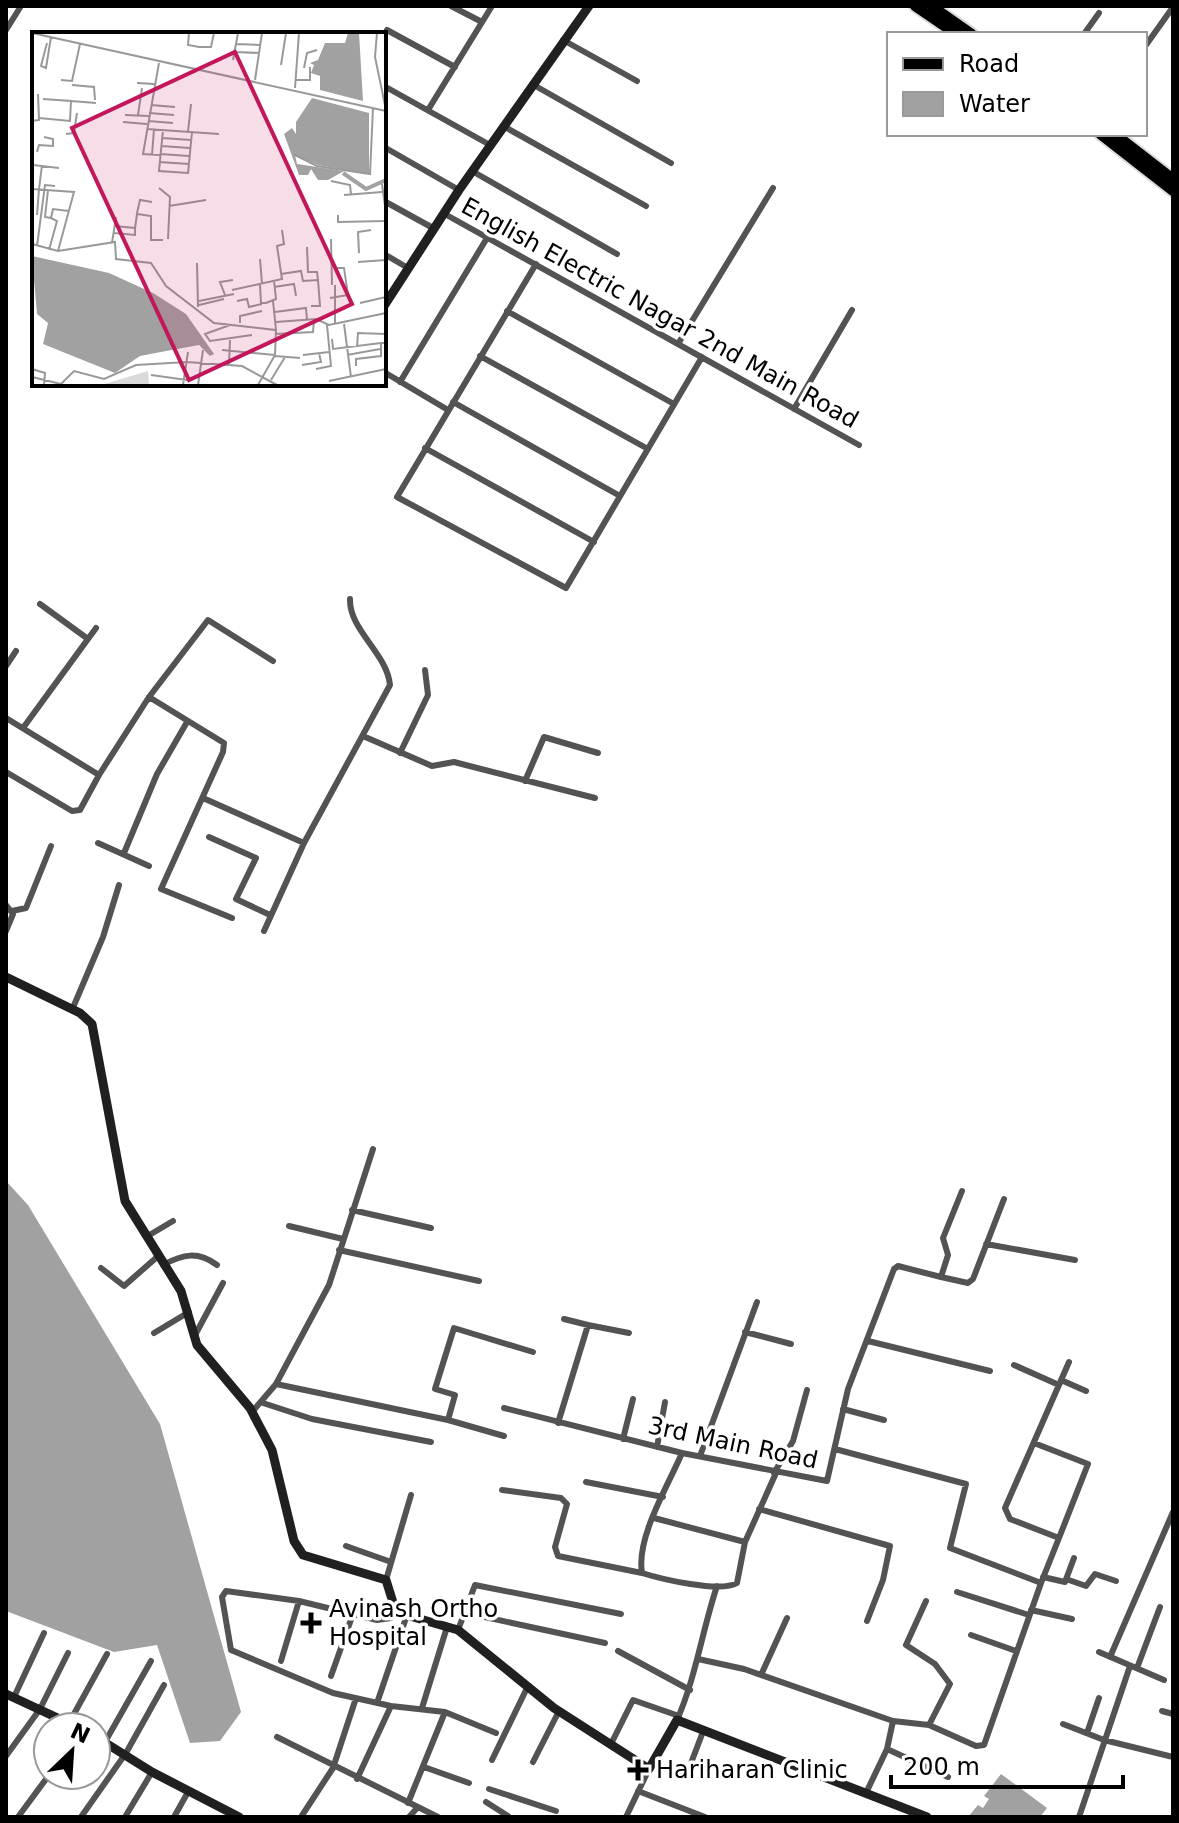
<svg xmlns="http://www.w3.org/2000/svg" width="1179" height="1823" font-family="'DejaVu Sans',sans-serif">
	<rect width="100%" height="100%" fill="#fff"/>
	<path fill="#a1a1a1" d="M6,1181l22,24 132,219 81,288 -21,29 -30,2 -33,-98 -43,7 -108,-41z
		M1001,1774l46,34 -7,9h-72l10,-12 5,3 6,-9 -5,-3z"/>
	<g fill="none" stroke-linecap="round" stroke-linejoin="round">
		<g stroke="#dbdbdb" stroke-width="14">
			<path id="primary" d="M915,6l41,28
				M932,6l40,28
				M1100,134l73,57
				M1115,134l58,45"/>
		</g>
		<path stroke="#535353" stroke-width="6" d="M451,6l31,16
			M6,30l15,-24
			M387,30l68,37
			M1084,34l15,-21
			M563,40l74,41
			M1146,45l27,-38
			M532,84l139,79
			M384,86l106,59
			M428,110l64,-104
			M503,126l143,80
			M384,147l75,43
			M472,171l145,83
			M384,201l49,27
			M443,213l416,232
			M384,254l24,14
			M536,264l-139,233 169,91 136,-231
			M507,311l167,93
			M678,344l95,-156
			M480,356l168,93
			M384,372l64,38
			M400,382l87,-144
			M453,402l167,94
			M794,409l58,-99
			M425,448l169,94
			M40,604l48,35
			M6,666l10,-15
			M149,697l59,-77 65,41
			M6,718l93,57 -19,35 -8,1 -66,-39
			M23,728l73,-100
			M363,736l69,30 22,-4 141,36
			M400,753l28,-58 -3,-25
			M99,775l50,-78 75,46 -1,9 -62,137 71,29
			M525,781l19,-44 54,16
			M203,798l101,45
			M209,837l47,21 -20,41 34,16
			M98,843l51,23
			M124,853l33,-79 30,-52
			M6,905l7,9 -7,17
			M12,911l14,-3 25,-62
			M264,931l40,-88 86,-158c-3,-32 -41,-55 -40,-86
			M72,1010l31,-73 16,-52
			M352,1210l79,18
			M289,1226l54,13
			M146,1237l27,-16
			M986,1244l89,16
			M339,1250l140,31
			M163,1265c20,-11 35,-14 54,0
			M101,1268l23,18 33,-29
			M941,1277l27,6 5,-4 31,-80
			M588,1325l41,8
			M745,1332l46,12
			M154,1333l35,-21
			M194,1337l29,-54
			M868,1341l122,30
			M1014,1365l45,20
			M1061,1380l25,11
			M276,1384l172,36 56,16
			M263,1403l49,16 119,23
			M504,1408l178,45 145,28 21,-92 46,-120 4,-3 43,11 7,-22 -5,-17 19,-47
			M843,1409l41,11
			M252,1412l24,-28 53,-99 44,-136
			M448,1420l7,-25 -20,-6 19,-61 79,24
			M558,1423l30,-98 -24,-6
			M623,1439l10,-40
			M1034,1443l54,21 -29,74
			M657,1447l8,-45
			M835,1449l131,35 -16,64 91,35 -57,162 -8,1 -47,-21
			M682,1453c-14,33 -46,84 -40,120 19,6 78,20 95,10l8,-41 31,-69
			M700,1456l57,-154
			M774,1473l19,-32 14,-51
			M586,1482l77,15
			M502,1490l59,8 6,6 -12,43 3,9 84,17
			M759,1509l131,37 -7,34 -16,41
			M654,1518l91,24
			M346,1546l45,16
			M1043,1577l22,5 9,-24
			M1066,1579l20,7 9,-12 21,7
			M386,1580l25,-85
			M1041,1583l18,-45 -49,-19 -5,-11 64,-146
			M957,1592l72,23
			M1031,1610l41,9
			M396,1612l-5,6 -14,2 -78,-19 -73,-10 -4,6 9,53 102,43 58,13 54,6 51,21
			M466,1613l139,30
			M458,1630l17,-45 146,29
			M971,1635l45,16
			M618,1651l72,39
			M1099,1652l65,28
			M1110,1657l63,-145
			M698,1659l46,10 149,52 -6,28 -21,44
			M281,1661l18,-60
			M1137,1668l23,-61
			M761,1675l26,-57
			M331,1676l22,-62
			M14,1697l30,-64
			M377,1703l30,-88
			M422,1708l25,-81
			M1162,1711l11,3
			M677,1720c19,-43 25,-89 40,-134
			M893,1721l36,4 21,-41 -15,-20 -29,-19 20,-44
			M69,1723l38,-69
			M1063,1724l41,16 69,17
			M1087,1733l12,-35
			M277,1737l161,80
			M105,1742l46,-81
			M611,1744l22,-44 46,16
			M887,1749l61,28
			M6,1756l34,-47 28,-56
			M492,1760l35,-72
			M533,1762l26,-51
			M424,1767l45,16
			M688,1771l16,-42
			M357,1779l34,-73
			M489,1789l67,22
			M638,1791l67,26
			M486,1802l22,14
			M408,1803l37,-91
			M18,1817l31,-42
			M81,1817l45,-64 38,-68
			M125,1817l27,-45
			M174,1817l14,-25
			M301,1817l32,-49 23,-70
			M409,1817l9,-10
			M626,1817l23,-48
			M1079,1817l51,-151"/>
		<path stroke="#202020" stroke-width="9" d="M384,306l75,-116 130,-184
			M6,977l74,36 12,11 33,177 56,90 16,54 53,63 22,42 22,91 9,14 83,25 10,32 62,18 96,78 95,61 28,-49 250,97
			M6,1694l71,33
			M96,1737l56,35 87,45"/>
		<use href="#primary" stroke="#000" stroke-width="10"/>
	</g>
	<g fill="#000" stroke="#fff" stroke-width="3">
		<path d="M307 1611h8v8h8v8h-8v8h-8v-8h-8v-8h8z"/>
		<path d="M634 1758h8v8h8v8h-8v8h-8v-8h-8v-8h8z"/>
	</g>
	<g text-anchor="middle" dominant-baseline="central" stroke-width="7" stroke-linejoin="round" paint-order="stroke">
		<g font-size="24" fill="#000" stroke="#fff">
			<text transform="translate(660 313) rotate(29)">English Electric Nagar 2nd Main Road</text>
			<text transform="translate(733 1443) rotate(12)">3rd Main Road</text>
		</g>
		<g font-size="24" fill="#000" stroke="#fff" text-anchor="start">
			<text x="329" y="1609">Avinash Ortho<tspan x="329" dy="28">Hospital</tspan></text>
			<text x="656" y="1770">Hariharan Clinic</text>
		</g>
	</g>
	<g transform="translate(32 32)">
		<rect width="354" height="354" fill="#fff"/>
		<path d="M116,339l1,14h-48z" fill="#dadada"/>
		<path d="M316,1h11l4,68 -43,-11v-14l-9,-3 3,-8 -4,-2 8,-3 7,-17h20zM280,66l57,15v61l-51,-9 -23,-10 2,9 47,7 -16,9h-10l-7,-11 -3,6h-9l-15,-41 8,-6 4,6v-12zM0,224l77,17 44,20 33,21 28,40 -4,2 -11,-11 -33,6 -26,5 -25,17 -72,-29 5,-21 -11,-9z" fill="#a1a1a1"/>
		<path fill="none" stroke="#a1a1a1" stroke-width="4" d="M311,141l23,16 20,-9"/>
		<path fill="none" stroke="#999" stroke-width="2" d="M0,1l354,78M157,1l-1,12 11,2h12l3,-14M345,1l-2,24 11,53M15,11l-6,23 5,2 5,-31M204,12l24,1M203,20l24,1M201,28l5,-27M127,31l-16,91 17,1M249,33l5,-32M272,36l3,-15 10,-3M29,48l11,1 8,-37M223,48l7,-47M264,48h14v-13M105,51l18,1h-1zM40,53l22,2 1,13M263,56l4,-55M39,69l25,2M119,73l24,2M117,81l25,2M93,83l24,1M106,83l4,-27M7,86l31,3 1,-20 -28,-2M0,89l7,-1 -1,-26M116,89l25,2M91,90l24,2M115,97l72,5M131,98l-4,41 29,2 4,-41M156,100l3,-28M34,102l8,-1 3,-20M130,106l29,2M129,114l29,2M5,120l2,-7 14,1v-7l-9,-2M128,122l29,2M120,123l2,-26M263,123l22,11 53,8 3,-66M127,130l30,2M1,133l26,3M299,149l19,4 1,9M350,152l4,29M127,156l11,9 -2,42M0,157l42,3 -16,59M7,157l3,-24M16,158l-3,27 6,1 2,-9 16,2M312,163l38,-3M137,174l37,-6M105,181l3,-13 12,2M5,183l2,-26M306,183v7l48,-1M103,196l2,-14 14,2v24h12M82,201l21,2v-7l-21,-2M299,207l1,46M80,211l4,-26M0,212l26,7 57,-9 1,17 35,4 15,23 48,37 62,7 -3,-29M5,214l8,-61 10,1M275,215l1,25h9l1,8M17,218l8,-29 -6,-3M327,221l-1,-21 13,-2M228,227l2,25M326,230l28,-2M165,231l1,44M249,242l20,-3 2,10 15,-1 2,26h-9M228,253l1,18h5l10,-4 -2,-18M242,255l20,-3 2,12M200,258l50,-11 -5,-33 7,-2 -2,-14M193,263l-5,-13 13,-2M298,266l18,-3 -4,-27h-7M167,269l35,-7M205,269l10,-2 2,8 13,-3M328,271l26,-6M167,273l25,-6M243,280l31,-4 1,12M244,290l40,-3 13,6 57,-12M208,291v-7l22,-5M303,292v-39M312,292l7,53M198,293l-25,9 5,7 42,-6M243,302l38,-2 1,-12M300,307l1,10 48,-6M325,315l1,-14 28,1M190,318l53,5M271,323l26,-3M315,323l33,-6M243,324l25,2M197,332l1,-24M270,333l19,-3 -2,-9M324,334v-7l25,-3v-13h5M0,337l13,4 -1,12M284,337l15,-3 -4,-41M119,343l36,5M0,345l29,7M239,348l14,-23M297,349l57,-12M28,353l14,-14 30,8 32,-14 51,-3 55,4 35,19M151,353l5,-33M166,353l5,-35M226,353l17,-30 1,-25"/>
		<path fill="#c2185b" fill-opacity="0.15" stroke="#c2185b" stroke-width="4" d="M203,20l117,252 -163,76 -117,-252z"/>
		<rect width="354" height="354" fill="none" stroke="#000" stroke-width="4"/>
	</g>
	<rect width="1179" height="1823" fill="none" stroke="#000000" stroke-width="16"/>
	<rect x="887" y="32" width="260" height="104" fill="#ffffff" stroke="#999999" stroke-width="2"/>
	<rect x="903" y="58" width="40" height="12" fill="#000000" stroke="#999999" stroke-width="2"/>
	<text x="959" y="72" font-size="24" fill="#000000">Road</text>
	<rect x="903" y="92" width="40" height="24" fill="#a1a1a1" stroke="#999999" stroke-width="2"/>
	<text x="959" y="112" font-size="24" fill="#000000">Water</text>
	<g transform="translate(72 1751) rotate(25)"><circle r="38" fill="#ffffff" stroke="#999999" stroke-width="2"/>
	<path d="M0-6L14 30L0 20L-14 30Z" fill="#000000"/>
	<text y="-12" font-size="22" font-weight="bold" text-anchor="middle" fill="#000000">N</text>
	</g>
	<path d="M891 1775v12h232v-12" fill="none" stroke="#000000" stroke-width="4"/>
	<text x="903" y="1775" font-size="24" fill="#000000" stroke="#ffffff" stroke-width="6" paint-order="stroke">200 m</text>
</svg>
